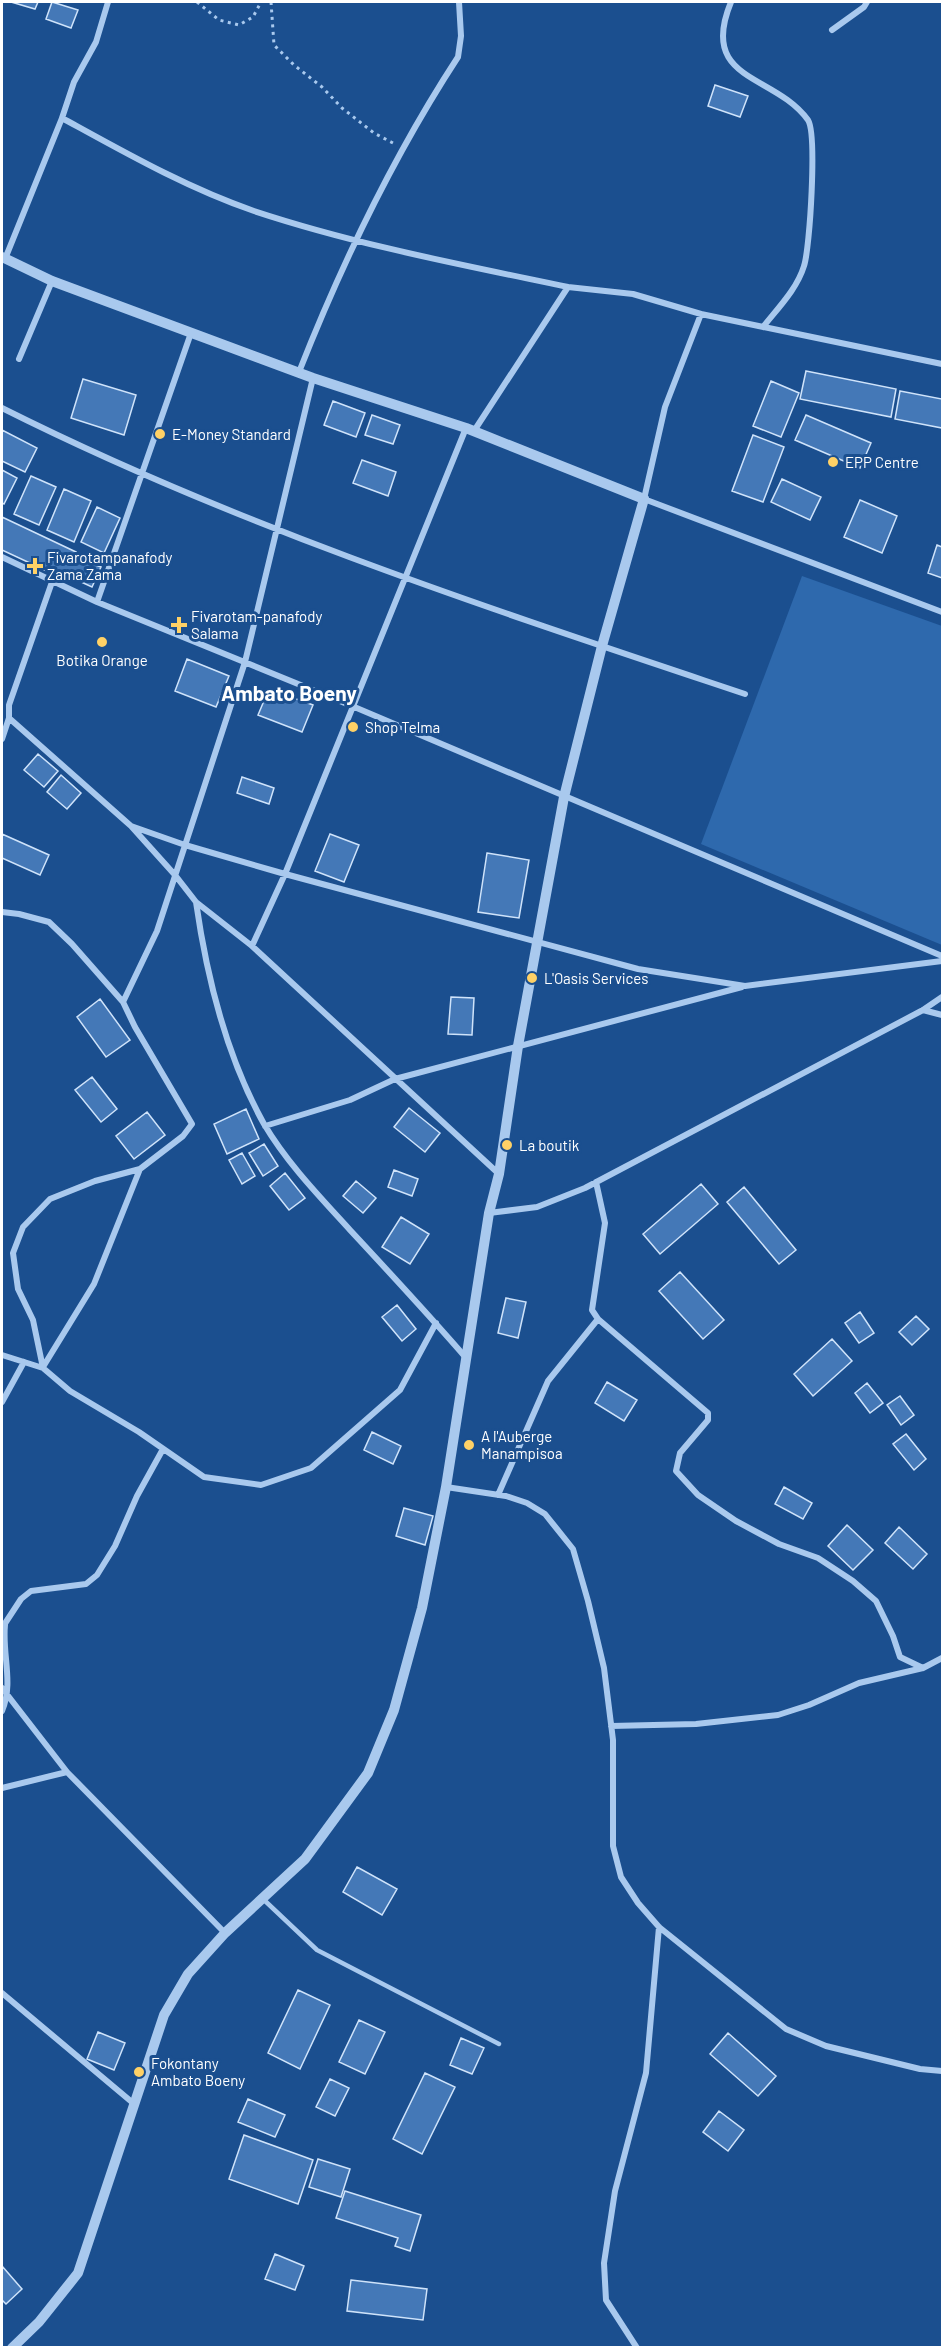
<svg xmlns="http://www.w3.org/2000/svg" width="944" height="2349" font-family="Barlow,sans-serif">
	<rect width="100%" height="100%" fill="#1b4f8f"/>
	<path fill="#2e69ad" d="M802,576l140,50v319l-241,-101z"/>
	<path fill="#4478b7" stroke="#cfe3fa" stroke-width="1.5" d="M11,2h27l-3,7z
		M52,2l26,8 -7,18 -25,-9z
		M715,85l33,11 -8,21 -32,-11z
		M806,371l90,18 -5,28 -91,-18z
		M83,379l53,16 -12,40 -53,-17z
		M771,381l28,12 -18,44 -28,-11z
		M900,391l42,8v29l-47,-9z
		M333,401l32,12 -9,24 -32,-12z
		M372,415l28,10 -7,19 -28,-9z
		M806,415l65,28 -11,25 -65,-28z
		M2,430l35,18 -12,24 -23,-11z
		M753,435l31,12 -21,55 -31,-11z
		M362,460l34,12 -8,24 -35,-13z
		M2,470l15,8 -13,26 -2,-1z
		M31,476l25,11 -17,38 -25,-11z
		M782,479l39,18 -11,23 -39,-18z
		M64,489l27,12 -17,41 -27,-12z
		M860,500l37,16 -15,37 -38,-16z
		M97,507l23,11 -16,35 -23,-11z
		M2,517l74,35 -2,5 27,10 -9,20 -26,-12 -2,4 -62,-29z
		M937,545l5,2v31l-14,-5z
		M187,659l42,17 -13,31 -41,-16z
		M269,689l44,16 -11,27 -44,-17z
		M38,754l20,17 -14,16 -20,-17z
		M61,775l20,18 -14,16 -20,-17z
		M242,777l32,11 -5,16 -32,-11z
		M2,834l47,21 -9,20 -38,-17z
		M330,834l29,11 -15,37 -29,-11z
		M487,853l42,7 -10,58 -41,-6z
		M451,997l23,1 -2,37 -24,-1z
		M100,999l30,41 -24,17 -29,-40z
		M92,1077l25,32 -16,13 -26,-32z
		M409,1108l31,25 -15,19 -31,-25z
		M246,1109l13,30 -32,15 -13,-30z
		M147,1112l18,23 -31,24 -18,-23z
		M264,1144l14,22 -15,10 -14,-23z
		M242,1153l13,23 -13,8 -13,-24z
		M394,1170l24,9 -6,17 -24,-9z
		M285,1173l20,25 -16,12 -19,-24z
		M356,1181l20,17 -13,15 -20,-17z
		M701,1184l17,20 -58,50 -17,-20z
		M744,1187l52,63 -17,14 -52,-62z
		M401,1217l28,17 -19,30 -28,-17z
		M680,1272l44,48 -21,19 -44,-48z
		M506,1298l20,4 -8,36 -20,-5z
		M397,1305l19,24 -14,12 -20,-24z
		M860,1312l14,21 -15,10 -14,-20z
		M916,1316l13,13 -17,16 -13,-13z
		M832,1339l20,22 -39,35 -19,-22z
		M607,1382l30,18 -13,21 -29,-18z
		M867,1383l16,20 -13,10 -15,-20z
		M900,1396l14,19 -13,10 -14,-20z
		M372,1432l29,14 -8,18 -29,-14z
		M906,1434l20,25 -12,11 -21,-26z
		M784,1487l28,16 -9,16 -28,-15z
		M404,1508l29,8 -8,29 -29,-9z
		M847,1525l26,25 -20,20 -25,-24z
		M899,1527l28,27 -14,15 -28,-26z
		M357,1867l40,22 -15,26 -39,-23z
		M298,1990l32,15 -30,64 -32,-16z
		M359,2020l26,12 -20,42 -26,-12z
		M98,2032l27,11 -11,27 -27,-11z
		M728,2033l48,43 -18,20 -48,-42z
		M461,2038l23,10 -12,26 -22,-9z
		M425,2073l30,14 -33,67 -29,-15z
		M330,2079l19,9 -14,28 -19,-9z
		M248,2099l37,16 -10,22 -37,-15z
		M719,2111l25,19 -16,21 -25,-19z
		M244,2135l69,25 -15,44 -69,-25z
		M318,2159l32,10 -9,28 -32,-10z
		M345,2191l76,24 -11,36 -15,-5 3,-8 -62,-20z
		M275,2254l29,12 -9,24 -30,-11z
		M2,2266l20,23 -16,15 -4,-4z
		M351,2280l76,9 -4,31 -76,-9z"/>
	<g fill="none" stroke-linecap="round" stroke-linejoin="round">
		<path stroke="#a9c9ee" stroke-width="3" stroke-dasharray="3 4.5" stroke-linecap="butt" d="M197,2l22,18 20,5 14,-8 8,-15
			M271,2l3,43 20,20 28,22 20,21 32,25 19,10"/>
		<path stroke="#a9c9ee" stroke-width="4.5" d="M263,1899l54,51 182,94"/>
		<path stroke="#a9c9ee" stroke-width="6" d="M731,2c-33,80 43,71 77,118 9,14 2,128 -4,146 -7,23 -26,42 -41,61
			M832,30l32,-23 3,-5
			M62,118l12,-36 22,-40 12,-40
			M5,259l57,-141c62,34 125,70 192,93 103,34 209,54 314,76l-94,144
			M568,287l65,7 68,20 -36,93 -21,92 298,113
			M701,314l241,50
			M19,359l33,-78
			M299,372c43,-109 95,-217 159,-315l3,-21 -2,-34
			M2,408c237,119 492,202 743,286
			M2,557l95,45 255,104 590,250
			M52,582l-43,123v13l122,108 44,49 21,27 56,44 247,228
			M97,602l94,-269
			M2,739l7,-21
			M131,826l54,19 100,29 353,95 107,17 197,-25
			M196,902c11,77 30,154 68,222 23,39 56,73 86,106 40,43 79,85 117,129
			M2,912l17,2 30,8 23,22 51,58 12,25 57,97 -9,12 -43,33 -45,12 -45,18 -27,28 -10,26 5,36 15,31 10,48
			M252,946l33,-72 181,-446
			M123,1002l34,-71 88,-269 68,-284
			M923,1010l19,5
			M265,1126l85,-26 45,-21 347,-92
			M596,1182l9,41 -13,87 6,9 110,94v7l-28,33 -4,18 22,24 38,26 43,23 39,14 35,23 23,20 17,35 7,21 23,11
			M489,1213l48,-6 48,-19 338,-178 19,-13
			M2,1355l41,13 27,23 69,41 65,45 57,8 50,-17 89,-78 36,-67
			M43,1367l51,-83 46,-115
			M2,1402l22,-40
			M446,1487l60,9 21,7 18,11 28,35 15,52 16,67 9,72v106l8,31 17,26 21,24 127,102 40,17 94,23 22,2
			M498,1495l50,-114 50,-62
			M2,1628l19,-29 10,-8 55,-7 11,-9 18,-29 22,-50 26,-47
			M2,1688l65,84 158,161
			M2,1711c12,-28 0,-56 3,-86
			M611,1726l85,-2 82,-9 31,-10 50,-22 64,-15 19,-10
			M2,1788l65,-16
			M2,1993l131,110
			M637,2348l-31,-48 -2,-37 11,-72 31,-118 13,-146"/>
		<path stroke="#a9c9ee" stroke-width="10" d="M2,257l50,24 261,97 153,50 178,71 -42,147 -38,151 -46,249 -19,128 -10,39 -43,274 -24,121 -28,102 -26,63 -63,86 -80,74 -37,41 -24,41 -86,258 -39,49 -27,26"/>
	</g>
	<g fill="#ffd166" stroke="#1b4f8f" stroke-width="2">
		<circle cx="160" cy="434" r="6"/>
		<circle cx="833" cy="462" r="6"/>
		<path d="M32 557h6v6h6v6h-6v6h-6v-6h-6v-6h6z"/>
		<path d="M176 616h6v6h6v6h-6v6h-6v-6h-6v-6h6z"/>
		<circle cx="102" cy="642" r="6"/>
		<circle cx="353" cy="727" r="6"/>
		<circle cx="532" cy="978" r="6"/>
		<circle cx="507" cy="1145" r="6"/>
		<circle cx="469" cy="1445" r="6"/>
		<circle cx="139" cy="2072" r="6"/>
	</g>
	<g text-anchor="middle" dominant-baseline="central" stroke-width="6" stroke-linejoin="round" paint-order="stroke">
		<g font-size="15" fill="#fff" stroke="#1b4f8f" text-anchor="start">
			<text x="172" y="434">E-Money Standard</text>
			<text x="845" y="462">EPP Centre</text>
			<text x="47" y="557">Fivarotampanafody<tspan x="47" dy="17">Zama Zama</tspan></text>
			<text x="191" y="616">Fivarotam-panafody<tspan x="191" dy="17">Salama</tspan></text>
			<text x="102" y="660" text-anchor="middle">Botika Orange</text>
			<text x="365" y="727">Shop Telma</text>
			<text x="544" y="978">L'Oasis Services</text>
			<text x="519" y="1145">La boutik</text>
			<text x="481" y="1436">A l'Auberge<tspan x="481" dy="17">Manampisoa</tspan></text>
			<text x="151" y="2063">Fokontany<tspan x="151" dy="17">Ambato Boeny</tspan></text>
		</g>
		<g font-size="21" font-weight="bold" fill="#fff" stroke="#1b4f8f">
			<text x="289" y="692">Ambato Boeny</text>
		</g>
	</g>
	<rect width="944" height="2349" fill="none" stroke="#ffffff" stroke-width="6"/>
</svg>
